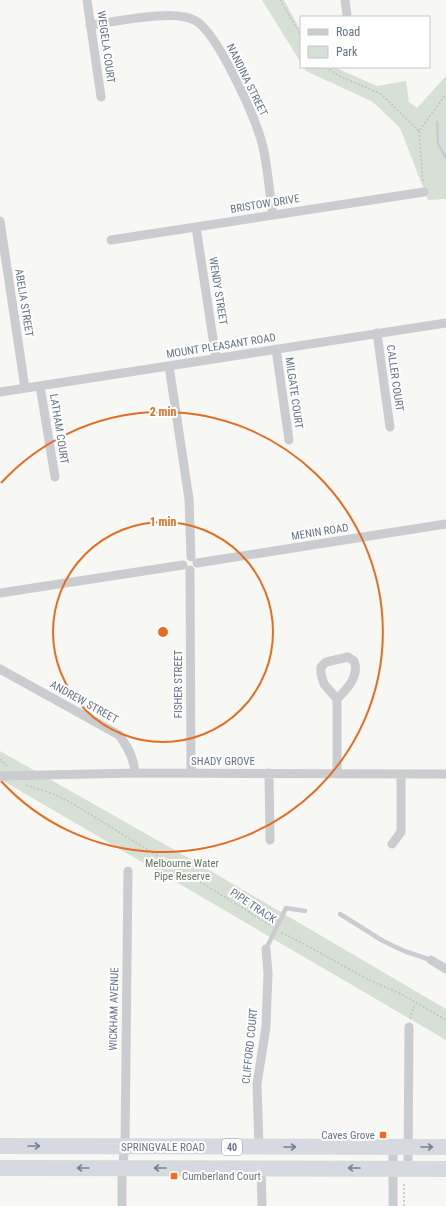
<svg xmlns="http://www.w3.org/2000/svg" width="446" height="1206" font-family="'Roboto Condensed',sans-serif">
	<rect width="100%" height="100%" fill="#f7f8f4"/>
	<path fill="#d7e0d5" d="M262,0h22l17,31v32z
		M304,67h30l43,19 29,-5 3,21 8,6 29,-32v123l-18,1 -28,-72 -27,-26 -67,-31z
		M0,751l187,106 259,152v31l-446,-261z"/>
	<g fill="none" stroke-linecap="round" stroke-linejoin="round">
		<path stroke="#c5cdd4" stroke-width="2.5" d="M437,122l1,22 8,14"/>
		<path stroke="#c0c2c5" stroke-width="1.5" stroke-dasharray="2 2" stroke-linecap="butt" d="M280,0l21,36
			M326,67l13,9 42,18 38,37 27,-37
			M419,131l4,52
			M0,759l7,7
			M26,785l30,10 19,10 195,120
			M281,933l10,4 80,44 30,13 45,26
			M410,1019l5,-15
			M404,1206v-24"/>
		<path stroke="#caccd0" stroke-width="4.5" d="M340,914l43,27 21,10 27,9
			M266,949l20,-41 19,3"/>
		<path stroke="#caccd0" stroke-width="9" d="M87,0l14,97
			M345,0l2,15
			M90,25c25,-3 85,-17 106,-4 22,13 59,96 66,122 6,23 7,49 11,72
			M0,221l25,167
			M196,227l20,131
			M111,240l313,-48
			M377,333l13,94
			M276,349l13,91
			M169,366l20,133 2,58
			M40,386l15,91
			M0,392l446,-69
			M197,563l249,-39
			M190,570l1,203
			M0,593l183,-28
			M0,669l119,66c9,12 15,23 16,38
			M337,699c9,-9 23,-23 17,-38l-6,-4 -22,5 -5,5v7l3,10 13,15v75
			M269,773l1,67
			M0,776l135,-3 311,1
			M392,844l9,-12v-57
			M431,960l15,9
			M259,1147l-2,-63 9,-57 2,-54 -2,-24
			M393,1147v59
			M261,1168l1,38
			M408,1168l1,-141
			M122,1206v-38l3,-21 3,-276"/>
		<path stroke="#d6dae0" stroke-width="16" d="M0,1146l446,1
			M0,1168l446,1"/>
	</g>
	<defs><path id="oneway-shaft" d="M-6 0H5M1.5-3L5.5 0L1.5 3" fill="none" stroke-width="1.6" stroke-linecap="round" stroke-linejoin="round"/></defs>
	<g stroke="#748295">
		<use href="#oneway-shaft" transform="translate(34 1146)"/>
		<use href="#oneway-shaft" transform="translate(290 1147)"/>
		<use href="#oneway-shaft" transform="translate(427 1147)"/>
		<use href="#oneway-shaft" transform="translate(83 1168) rotate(-180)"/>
		<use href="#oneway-shaft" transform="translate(160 1168) rotate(-180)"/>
		<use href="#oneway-shaft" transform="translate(354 1168) rotate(-180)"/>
	</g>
	<g fill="none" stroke="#e56c23" stroke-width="2">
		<circle cx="163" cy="632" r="110"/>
		<path d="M1 483A220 220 0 1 1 1 781"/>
	</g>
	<g fill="#f36b18" stroke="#fff" stroke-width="1.5">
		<rect x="379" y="1131" width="8" height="8" rx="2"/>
		<rect x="170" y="1172" width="8" height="8" rx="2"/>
	</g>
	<g text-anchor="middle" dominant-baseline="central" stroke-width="4" stroke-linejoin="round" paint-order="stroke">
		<rect fill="#fff" stroke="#929dac" stroke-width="1" x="222" y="1139" width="20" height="16" rx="3"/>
		<g font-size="10" font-weight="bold" fill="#637388">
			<text x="232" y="1147">40</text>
		</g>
		<g font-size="11" fill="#637388" stroke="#fff">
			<text transform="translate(106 47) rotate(82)">WEIGELA COURT</text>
			<text transform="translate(247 80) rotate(64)">NANDINA STREET</text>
			<text transform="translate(265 204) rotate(-9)">BRISTOW DRIVE</text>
			<text transform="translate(218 291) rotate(81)">WENDY STREET</text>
			<text transform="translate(24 303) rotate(81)">ABELIA STREET</text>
			<text transform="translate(221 346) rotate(-9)">MOUNT PLEASANT ROAD</text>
			<text transform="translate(395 378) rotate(82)">CALLER COURT</text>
			<text transform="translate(294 393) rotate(82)">MILGATE COURT</text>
			<text transform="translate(59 429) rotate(81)">LATHAM COURT</text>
			<text transform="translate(320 532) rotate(-9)">MENIN ROAD</text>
			<text transform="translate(178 684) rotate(-90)">FISHER STREET</text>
			<text transform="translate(84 702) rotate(29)">ANDREW STREET</text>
			<text x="223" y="761">SHADY GROVE</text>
			<text transform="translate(253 906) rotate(34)">PIPE TRACK</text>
			<text transform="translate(114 1009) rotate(-89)">WICKHAM AVENUE</text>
			<text transform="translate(250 1046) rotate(-84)">CLIFFORD COURT</text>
			<text x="163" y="1147">SPRINGVALE ROAD</text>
		</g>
		<g font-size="11" fill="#61795f" stroke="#fff">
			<text x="182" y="863">Melbourne Water<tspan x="182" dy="13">Pipe Reserve</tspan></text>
		</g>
		<g font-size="11" fill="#637388" stroke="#fff" text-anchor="end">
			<text x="375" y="1135">Caves Grove</text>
			<text x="182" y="1176" text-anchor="start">Cumberland Court</text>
		</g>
	</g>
	<circle cx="163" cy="632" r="6" fill="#e56c23" stroke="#fff" stroke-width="2"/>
	<g font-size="12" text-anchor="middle" font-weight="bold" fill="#e56c23" stroke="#fff" stroke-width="4" stroke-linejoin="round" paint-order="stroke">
		<text x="163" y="416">2 min</text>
		<text x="163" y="526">1 min</text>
	</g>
	<rect x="300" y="16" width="130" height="52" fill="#ffffff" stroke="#c1c7cf"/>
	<rect x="308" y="29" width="20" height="6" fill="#caccd0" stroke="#c1c7cf"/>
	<text x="336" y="36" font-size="12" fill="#637388">Road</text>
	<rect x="308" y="46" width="20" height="12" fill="#d7e0d5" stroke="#c1c7cf"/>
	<text x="336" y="56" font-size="12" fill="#637388">Park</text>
</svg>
